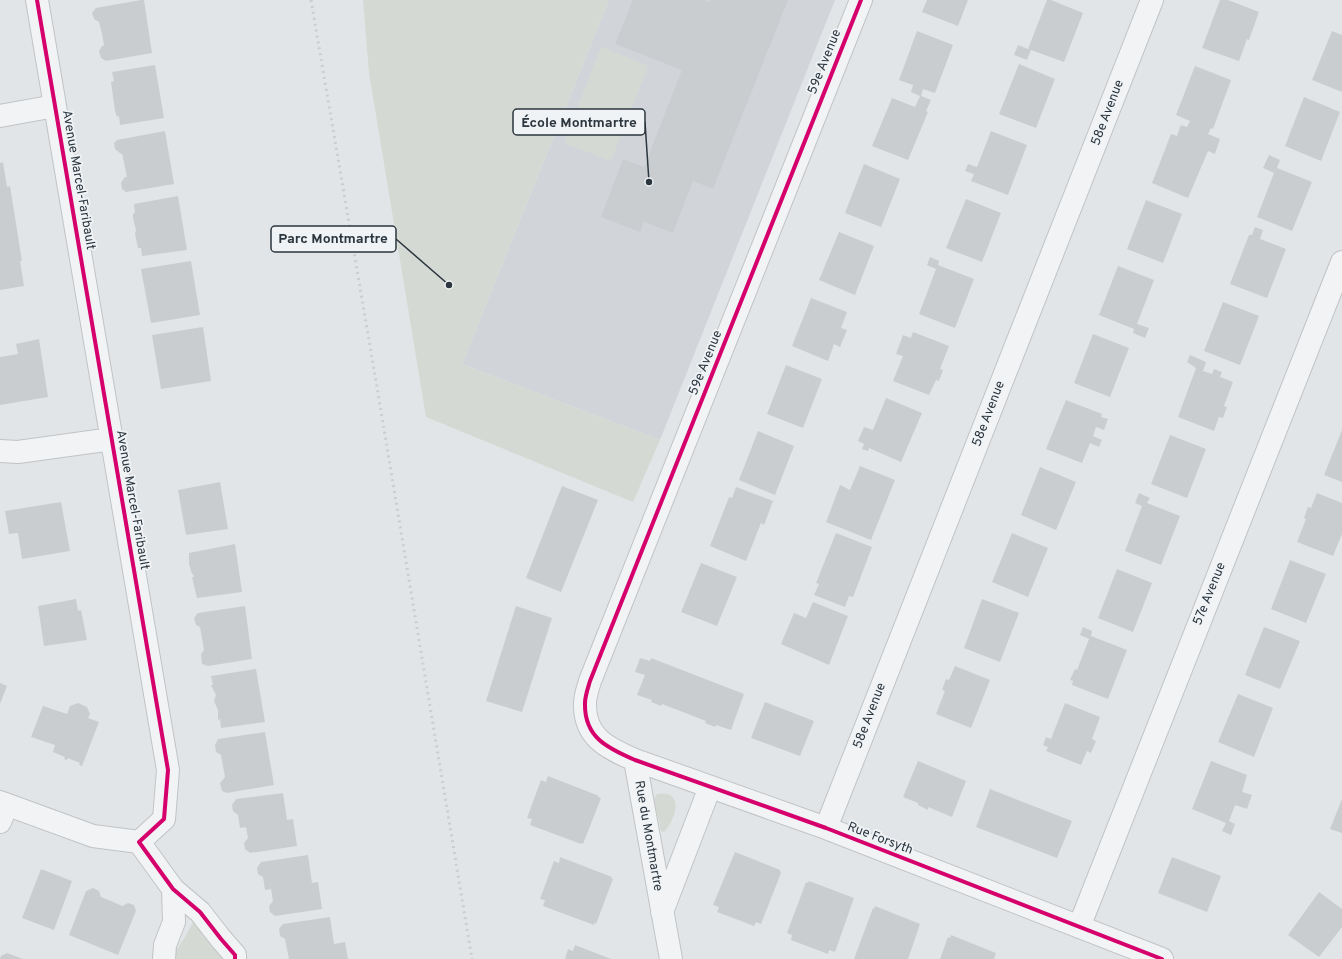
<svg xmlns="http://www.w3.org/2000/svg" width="1342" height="959" font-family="Overpass,sans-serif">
	<rect width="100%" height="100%" fill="#e2e5e7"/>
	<path fill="#d1d5da" d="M609,0h226l-175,440 -198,-76z"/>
	<path fill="#d4dad3" d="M363,0h246l-147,364 198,76 -27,62 -207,-85 -57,-344z
		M601,47l47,19 -37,95 -47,-18z
		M657,794c29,-5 18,27 7,38l-3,-1 -7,-32z
		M193,922h3l29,37h-53l3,-7 10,-15z"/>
	<path fill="#cacdcf" d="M141,0h3l8,53 -46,8 -5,-3 -2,-7 3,-5 2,-1 -2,-11 -3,-12 -5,-3 -2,-6 4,-5z
		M633,0h71l5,2 1,-2h78l-75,189 -20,-8 -20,52 -29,-11 -4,10 -39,-15 22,-58 21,8 38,-97 -67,-26z
		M927,0h41l-10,26 -36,-14z
		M1047,0h4l32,13 -19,49 -33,-12 -4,10 -13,-5 4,-10 10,4z
		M1220,0h8l31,12 -10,28 -2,-1 -8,22 -37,-13z
		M917,31l36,14 -18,48 -12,-4 -2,7 10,4 -5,11 2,1 -20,48 -36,-14 20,-48 23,9 5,-11 -9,-4 2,-7 -14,-5z
		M1332,31l10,4v57l-30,-12z
		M1019,64l36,15 -19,49 -37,-14z
		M155,65l9,53 -44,7 -1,-9 -2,1 -2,-6 -4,-29 3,-1 -2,-9z
		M1195,66l36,14 -18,49 -2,-1 -3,6 12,5 -5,15 -7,-3 -20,47 -36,-15 19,-49 6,2 4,-11 6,2 3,-6 -14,-6z
		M1304,97l36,15 -19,49 -36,-15z
		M165,131l9,53 -48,8 -4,-3 -1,-6 4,-6h2l-5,-24 -1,1 -6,-5 -1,-6 3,-3z
		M991,131l36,14 -19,50 -37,-14 3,-7 -9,-3 3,-7 9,3z
		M1269,155l11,5 -3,8 35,14 -20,49 -35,-14 17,-44 -11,-5z
		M3,162l4,25 3,-1 12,75h-2l4,25 -24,4v-127z
		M864,164l36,15 -19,48 -36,-14z
		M178,196l9,54 -45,6 -1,-8h-3l-3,-14 1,-4 -3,-12v-4l2,-1 -1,-9z
		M966,199l35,14 -19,49 -36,-14z
		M1146,200l36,14 -19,49 -36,-14z
		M1255,227l8,3 -3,9 26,10 -19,49 -37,-14 19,-49h3z
		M839,232l35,14 -19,49 -36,-15z
		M930,257l9,4 -1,4 36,14 -19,49 -36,-14 17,-45 -9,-4z
		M191,261l9,54 -49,8 -10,-54z
		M1118,266l36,14 -17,44 12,4 -4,10 -12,-5 1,-4 -35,-14z
		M811,298l36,14 -6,16 6,2 -7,17 -6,-3 -6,17 -36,-15z
		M1223,302l36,14 -19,49 -36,-14z
		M203,327l8,54 -50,8 -9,-54z
		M913,332l36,14 -9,23 3,1 -4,11 -3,-1 -7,15 -36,-14 10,-25 -7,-2 7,-19 8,3z
		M1093,334l36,14 -19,49 -36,-14z
		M39,339l9,58 -48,8v-48l18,-3 -2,-10z
		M1190,355l16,7 -3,9 9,3 2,-5 8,3 -2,5 13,5 -9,24 3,1 -4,11 -4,-1 -5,14 -36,-14 18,-49 -9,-6z
		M786,365l36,14 -19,49 -36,-14z
		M886,398l36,15 -21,49 -32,-14 -1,3 -6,-2 2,-5 -6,-3 6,-14 9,3z
		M1066,400l36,14 -1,3 7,2 -4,11 -8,-3 -3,9 9,4 -3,7 -9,-4 -8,20 -36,-14z
		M1342,430v52l-18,-7z
		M758,431l36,15 -19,49 -36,-15z
		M1170,435l36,14 -19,49 -36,-14z
		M860,466l35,14 -24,60 -45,-18 14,-37 10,5z
		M1040,467l36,15 -20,48 -35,-15z
		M220,482l8,47 -42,6 -8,-45z
		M562,486l36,14 -37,92 -35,-14z
		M736,487l37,14 -9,24 -3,-2 -15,38 -36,-15 19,-49 3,1z
		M1139,493l11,5 -3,5 33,13 -19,49 -36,-14 17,-45 -7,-3z
		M1317,493l25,10v31l-9,22 -36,-14 9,-23 -2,-1 4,-11 3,1z
		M61,502l9,49 -48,8 -4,-26 -9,1 -4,-23z
		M836,533l36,14 -19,50 -4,-1 -4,11 -31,-12 5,-11 -3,-1z
		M1012,533l36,15 -20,49 -36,-15z
		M235,544l7,48 -45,6 -5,-21h2l-1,-3h-1l-3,-10v-11z
		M1290,560l36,14 -20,49 -35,-14z
		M701,563l36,14 -20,49 -36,-14z
		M1117,569l35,14 -19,49 -35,-14z
		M76,599l2,12 3,-1 6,30 -43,6 -6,-40z
		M982,599l37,14 -19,49 -36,-14z
		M813,602l35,14 -19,49 -48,-21 13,-31 12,5z
		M245,606l7,53 -44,7 -6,-2 -1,-10 3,-4 -4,-23 -4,-2 -2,-7 4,-5z
		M516,606l36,12 -30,94 -36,-11z
		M1083,627l9,4 -1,5 36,14 -19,49 -36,-14 1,-4 -3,-1 5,-11 2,1 12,-31 -9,-4z
		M1264,627l36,14 -20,48 -35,-14z
		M640,658l10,3 1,-3 93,36 -13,36 -15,-5 -1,2 -10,-4 1,-2 -44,-17 -1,2 -10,-4 1,-2 -15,-5 8,-20 -10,-3z
		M955,666l35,14 -19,48 -35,-14 9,-23 -3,-1 4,-11 3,1z
		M256,669l9,53 -44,6 -1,-9 -2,1v-10l-4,-9 2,-6 -5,-10h2l-2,-9z
		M0,683l7,3 -7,18z
		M1238,694l35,14 -19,49 -36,-15z
		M765,702l49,19 -14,35 -49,-18z
		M78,703l9,4 3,7 -2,4 11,4 -17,44 -3,-1 1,-2 -12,-5 -1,2 -3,-1 1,-2 -12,-5 2,-7 -24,-8 12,-31 24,8 3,-8z
		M1065,703l35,14 -8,22 4,2 -5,12 -4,-2 -6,14 -35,-14 2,-4 -5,-2 3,-8 5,2z
		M265,732l9,53 -47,8 -5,-2 -2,-8 5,-6 -4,-22 -5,-3 -1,-7 3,-6z
		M918,761l48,20 -14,36 -24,-10v3l-10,-5v-2l-15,-6z
		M1211,761l36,14 -5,17 10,3 -5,14 -12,-4 -6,16 6,3 -4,11 -9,-4 4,-8 -34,-14z
		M548,776l51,20 -1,1 3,1 -18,46 -2,-1v1l-51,-19 2,-6 -5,-1 14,-38 5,2z
		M990,789l82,32 -15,37 -81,-31z
		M283,793l4,27 6,-1 4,27 -47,7 -5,-4 -1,-6 4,-5 -2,-11 -6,1 -2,-13 -5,-4 -1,-6 4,-6z
		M1342,799v34l-12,-4z
		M735,852l45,18v2l1,1 -20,51 -5,-2 -2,4 -37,-14 2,-5 -6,-2z
		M308,855l4,28 6,-1 4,27 -47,7 -5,-4 -1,-6 4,-5 -2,-12 -6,1 -2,-13 -5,-3 -1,-6 4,-6z
		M560,857l52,20 -1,1 2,1 -17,45 -2,-1v2l-51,-19 2,-6 -5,-1 14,-38 5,2z
		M1172,857l49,19 -14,36 -49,-19z
		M41,869l31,12 -18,49 -32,-12z
		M809,881l45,17 -19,54 -6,-2 -1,4 -37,-14 1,-5 -5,-2 19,-51 2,1z
		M93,888l6,3 2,6 10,4 11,5 6,-3 6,2 2,6 -18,44 -49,-20 17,-44z
		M1319,892l23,17v18l-23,30 -31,-22z
		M875,906l45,18 -12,35h-54l19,-51 1,1z
		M330,917l4,27 11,-2 3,17h-59l-4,-20 -5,-3 -1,-7 4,-5z
		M951,935l45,18 -2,6h-54l8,-22 2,1z
		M575,945l36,14h-46l3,-10 5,2z
		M7,953l16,6h-23l1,-3z"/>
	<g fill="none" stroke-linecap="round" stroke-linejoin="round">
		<g stroke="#c1c3c5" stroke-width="24">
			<path id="street" d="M37,0l131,770 -4,49 -25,23 34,47 27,23 21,27 14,16v4
				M861,0l-271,681c-2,7 -5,15 -5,22 -1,34 22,45 50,57l191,68 336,131
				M0,116l55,-10
				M0,451l18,1 94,-13
				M635,760l36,199
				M0,802l93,34 46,6
				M0,822l7,-17
				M826,828l326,-828
				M662,912l48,-125
				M1079,927l263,-665
				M164,959l1,-14 9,-23 -1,-33"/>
		</g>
		<use href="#street" stroke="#f1f3f4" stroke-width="22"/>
		<path stroke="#cbcdce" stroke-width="3" stroke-dasharray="2 4" stroke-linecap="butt" d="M311,0l67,393 94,566"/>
		<g stroke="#f0f3f6" stroke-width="6">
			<path id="cycleway" d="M37,0l131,770 -4,49 -25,23 34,47 27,23 21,27 14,16v4
				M861,0l-271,681c-2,7 -5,15 -5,22 -1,34 22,45 50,57l191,68 336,131"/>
		</g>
		<use href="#cycleway" stroke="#d6006c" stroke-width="4"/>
	</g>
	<g text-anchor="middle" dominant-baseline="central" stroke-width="3.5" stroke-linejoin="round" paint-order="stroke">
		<g font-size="13" fill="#2b363e" stroke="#f0f3f6">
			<text transform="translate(825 62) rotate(-68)">59e Avenue</text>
			<text transform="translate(1108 113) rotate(-69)">58e Avenue</text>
			<text transform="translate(78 180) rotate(80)">Avenue Marcel-Faribault</text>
			<text transform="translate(706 363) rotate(-68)">59e Avenue</text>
			<text transform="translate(989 414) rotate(-69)">58e Avenue</text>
			<text transform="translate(132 500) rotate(80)">Avenue Marcel-Faribault</text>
			<text transform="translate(1210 594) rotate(-68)">57e Avenue</text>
			<text transform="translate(870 716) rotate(-69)">58e Avenue</text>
			<text transform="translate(648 836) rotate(80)">Rue du Montmartre</text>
			<text transform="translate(880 839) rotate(21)">Rue Forsyth</text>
		</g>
	</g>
	<path fill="none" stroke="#2b363e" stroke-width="1.5" d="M649 182L645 122M449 285L396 239"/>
	<g fill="#2b363e" stroke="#f0f3f6" stroke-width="1.5">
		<circle cx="649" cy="182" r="4"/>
		<circle cx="449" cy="285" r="4"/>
	</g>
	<g fill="#f0f3f6" stroke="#2b363e" stroke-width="1.5">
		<rect x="513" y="109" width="132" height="26" rx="4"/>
		<rect x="271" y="226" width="125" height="26" rx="4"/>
	</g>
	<g font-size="14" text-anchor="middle" font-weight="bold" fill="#2b363e">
		<text x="579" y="127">École Montmartre</text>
		<text x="333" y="243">Parc Montmartre</text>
	</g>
</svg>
